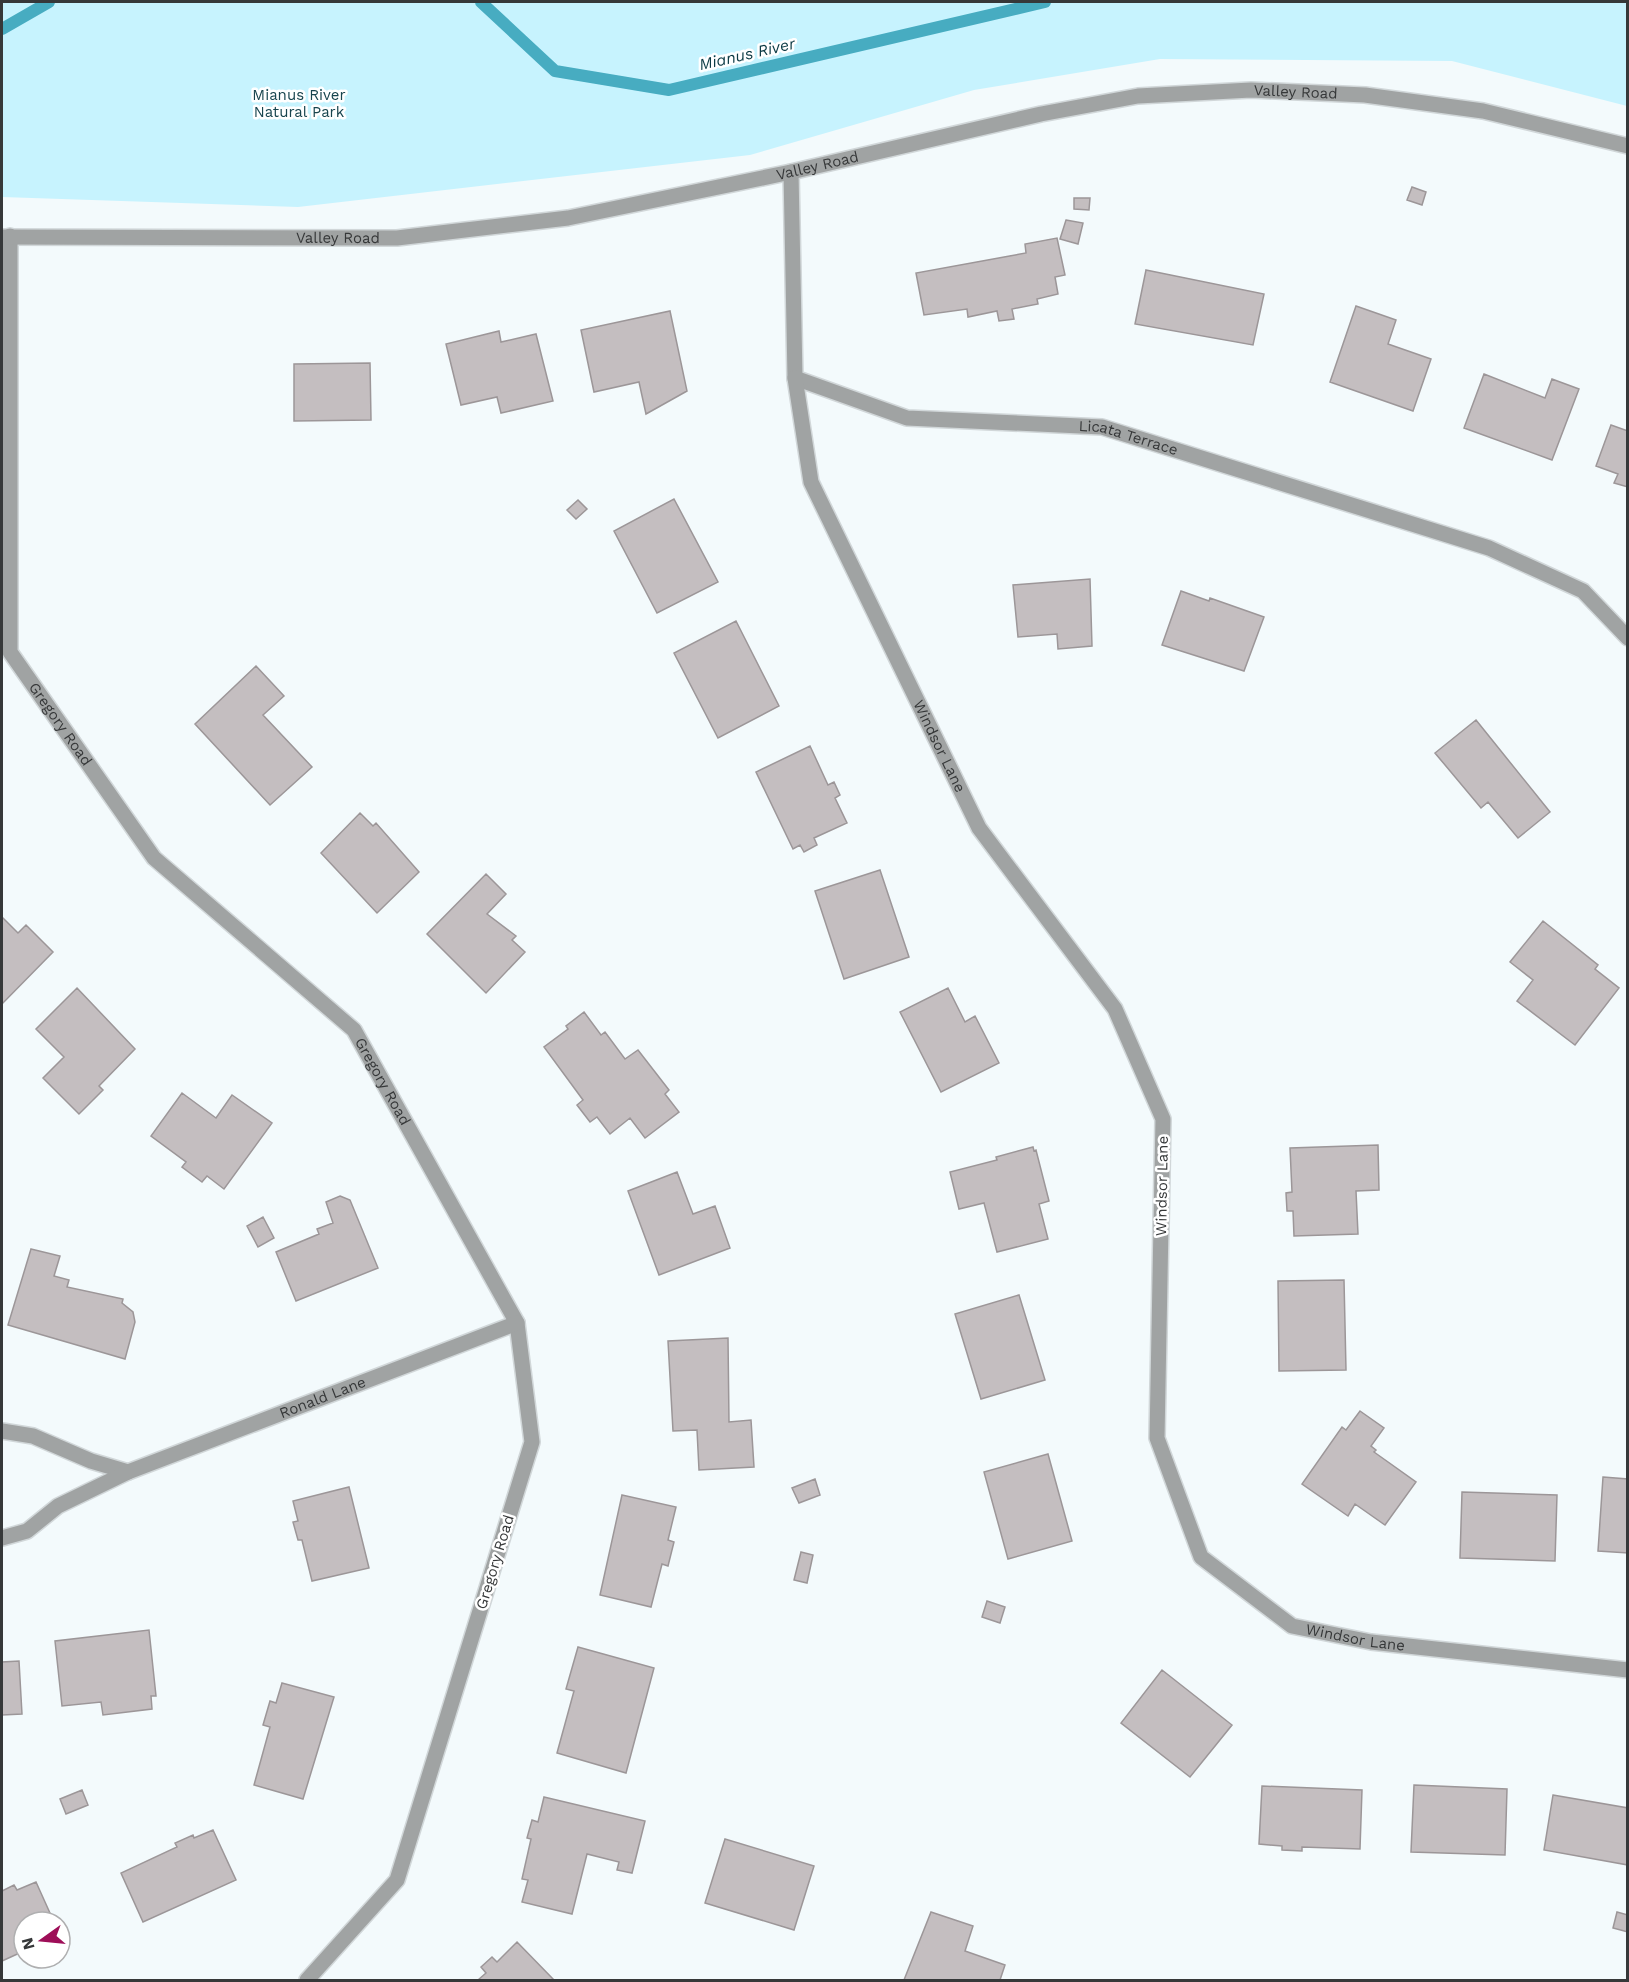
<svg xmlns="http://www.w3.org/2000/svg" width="1629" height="1982" font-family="'Work Sans',sans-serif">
	<rect width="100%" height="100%" fill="#f3fafc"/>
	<path fill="#c7f3fe" d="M2,2h1625v104l-175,-45 -292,-2 -186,31 -224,65 -452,52 -296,-10z"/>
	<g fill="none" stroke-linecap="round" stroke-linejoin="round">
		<path stroke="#47acc1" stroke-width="12" d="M481,2l74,69 114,19 376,-88
			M2,29l47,-27"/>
	</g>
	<path fill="#c4bec0" stroke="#9c9698" stroke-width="1.5" d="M1412,187l14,5 -4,13 -15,-5z
		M1074,198h16l-1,12 -15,-1z
		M1066,220l17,3 -5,21 -18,-5z
		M1057,238l8,37 -10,2 3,17 -21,5 1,5 -26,5 2,10 -15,2 -2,-10 -29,6 -1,-8 -43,6 -8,-42 110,-20 -1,-9z
		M1146,270l118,24 -11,51 -118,-21z
		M1356,306l40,14 -8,24 43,15 -18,52 -83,-29z
		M670,311l17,80 -41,23 -7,-32 -45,10 -13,-62z
		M499,331l2,11 35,-8 17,67 -52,12 -4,-16 -36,8 -15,-61z
		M370,363l1,57 -77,1v-57z
		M1484,374l61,24 7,-19 27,10 -27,71 -88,-32z
		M1611,425l17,6v56l-14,-4 4,-9 -22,-8z
		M674,499l44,83 -61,31 -43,-82z
		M578,500l9,9 -11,10 -9,-9z
		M1090,579l2,67 -34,3 -1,-15 -39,3 -5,-52z
		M1181,591l28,10 1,-3 54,19 -20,54 -82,-26z
		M736,621l43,85 -61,32 -44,-85z
		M256,666l28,30 -21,19 49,52 -42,38 -75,-81z
		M1476,720l74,92 -32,26 -30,-36 -7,6 -46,-55z
		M810,746l18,39 6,-3 6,13 -5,3 12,25 -33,15 3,7 -13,7 -4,-7 -7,4 -37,-77z
		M360,813l13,13 3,-3 43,49 -42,41 -56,-60z
		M880,870l29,87 -65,22 -29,-88z
		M486,874l20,20 -19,20 29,22 -4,4 13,12 -39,41 -59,-59z
		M2,917l16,16 8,-8 27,27 -51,52z
		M1543,921l55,44 -3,4 24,19 -44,57 -58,-44 16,-21 -23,-18z
		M77,988l58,61 -36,37 4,4 -24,24 -36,-36 21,-21 -28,-28z
		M948,988l17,34 10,-6 24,47 -58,29 -41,-80z
		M584,1012l17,23 4,-3 20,27 13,-9 31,40 -4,4 14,18 -34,26 -15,-20 -20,16 -13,-17 -7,5 -13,-17 6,-5 -39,-53 24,-18 -2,-3z
		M182,1093l34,25 16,-23 40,28 -48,66 -17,-13 -5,6 -20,-15 4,-5 -35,-26z
		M1378,1145l1,45 -23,1 2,43 -64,2 -1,-25h-6l-1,-18 6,-1 -2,-44z
		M1033,1147l1,4 2,-1 13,51 -10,3 9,35 -51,13 -13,-49 -25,6 -9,-37 47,-12 -1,-3z
		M677,1172l16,42 22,-8 15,42 -71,27 -31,-84z
		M340,1196l10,4 28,68 -82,33 -20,-49 43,-18 -2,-5 16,-6 -7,-21z
		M263,1217l11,21 -16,9 -11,-21z
		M31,1249l29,7 -6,20 15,4 -2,7 56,12 -1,4 11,9 2,10 -10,37 -117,-34z
		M1344,1280l2,90 -67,1 -1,-90z
		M1019,1295l26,85 -64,19 -26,-85z
		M728,1338l1,84 22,-2 3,47 -55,3 -2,-40 -24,1 -5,-90z
		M1360,1411l24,17 -13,18 5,4 -2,2 42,30 -31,43 -30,-21 -7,12 -46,-32 40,-57 4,3z
		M1048,1454l24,87 -64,18 -24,-87z
		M1603,1477l25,2v74l-30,-2z
		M815,1479l5,16 -21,8 -7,-15z
		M349,1487l20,81 -57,13 -10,-41h-4l-5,-18 5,-1 -5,-20z
		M1462,1492l95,3 -2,66 -95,-3z
		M622,1495l54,12 -8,33 6,2 -6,24 -6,-2 -11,43 -51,-12z
		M801,1552l12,3 -6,28 -13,-3z
		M987,1601l18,6 -5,16 -18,-6z
		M149,1630l7,66h-5l1,13 -49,6 -2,-13 -39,4 -7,-65z
		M578,1647l76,21 -28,105 -69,-20 17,-62 -8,-2z
		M19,1661l3,53 -20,1v-53z
		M1162,1670l70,55 -42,52 -69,-54z
		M282,1683l52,14 -31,102 -49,-14 16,-58 -7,-2 7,-24 6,2z
		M1414,1785l93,4 -2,66 -94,-3z
		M1262,1786l100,4 -2,59 -58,-2v4l-20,-1v-4l-23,-2z
		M82,1790l6,15 -22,9 -6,-15z
		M1553,1795l75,13v57l-84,-15z
		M544,1797l101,24 -13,52 -15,-3 2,-8 -32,-8 -15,60 -50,-12 6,-22 -6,-1 9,-40 -4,-1 5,-18 6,2z
		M213,1830l23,50 -93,42 -22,-49 56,-26 -2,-4 18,-8 1,3z
		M725,1839l89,27 -20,64 -89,-27z
		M36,1882l18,40h-30v29l-22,10v-70l12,-6 3,5z
		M931,1912l42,14 -8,25 40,14 -5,15h-96z
		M1617,1912l11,3v17l-15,-4z
		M517,1942l37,38h-76l8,-7 -5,-6 11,-10 5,5z"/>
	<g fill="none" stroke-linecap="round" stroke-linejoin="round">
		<g stroke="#d1d7d9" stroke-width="18">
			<g id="minor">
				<path id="s1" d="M791,172l4,206 112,40 195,9 387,121 94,43 45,47"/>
				<path id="s2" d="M10,236v416l144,206 200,172 163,293 15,119 -135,438 -90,100"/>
				<path id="s3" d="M2,237l395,1 171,-20 223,-46 250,-58 97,-18 113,-6 114,5 118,16 145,35"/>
				<path id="s4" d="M795,378l16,104 168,346 136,181 48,110 -6,319 44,119 91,69 79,16 257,28"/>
				<path d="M2,1431l31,5 58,25 37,11"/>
				<path id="s5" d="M2,1538l25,-7 31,-25 70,-34 389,-149"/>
			</g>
		</g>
		<use href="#minor" stroke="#a0a3a3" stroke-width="15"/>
	</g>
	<g text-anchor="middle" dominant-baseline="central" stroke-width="5" stroke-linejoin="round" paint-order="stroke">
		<g font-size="15" fill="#363839" stroke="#fff">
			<text stroke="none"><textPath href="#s3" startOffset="1308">Valley Road</textPath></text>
			<text stroke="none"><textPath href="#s3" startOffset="822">Valley Road</textPath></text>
			<text stroke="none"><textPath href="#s3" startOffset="336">Valley Road</textPath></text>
			<text stroke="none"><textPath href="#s1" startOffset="548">Licata Terrace</textPath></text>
			<text stroke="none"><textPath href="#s2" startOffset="504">Gregory Road</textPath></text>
			<text stroke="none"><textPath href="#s4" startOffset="399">Windsor Lane</textPath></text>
			<text stroke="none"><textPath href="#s2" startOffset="990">Gregory Road</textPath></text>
			<text transform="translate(1162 1186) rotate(-89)">Windsor Lane</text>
			<text stroke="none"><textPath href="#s5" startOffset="352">Ronald Lane</textPath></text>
			<text transform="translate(495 1562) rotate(-73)">Gregory Road</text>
			<text stroke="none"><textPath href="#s4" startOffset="1461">Windsor Lane</textPath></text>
		</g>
		<g font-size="15" fill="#17444e" stroke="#fff">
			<text x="299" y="95">Mianus River<tspan x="299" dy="17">Natural Park</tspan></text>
		</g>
		<g font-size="16" font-style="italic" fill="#0b3a44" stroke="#fff">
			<text transform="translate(747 54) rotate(-13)">Mianus River</text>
		</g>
	</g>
	<rect width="1629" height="1982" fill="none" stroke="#363839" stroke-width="6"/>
	<g transform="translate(42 1940) rotate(255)"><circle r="28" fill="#ffffff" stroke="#afafb0" stroke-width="1.5"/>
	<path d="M0-4.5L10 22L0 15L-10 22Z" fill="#9e0e58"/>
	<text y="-9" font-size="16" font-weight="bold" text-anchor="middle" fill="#363839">N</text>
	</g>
</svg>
